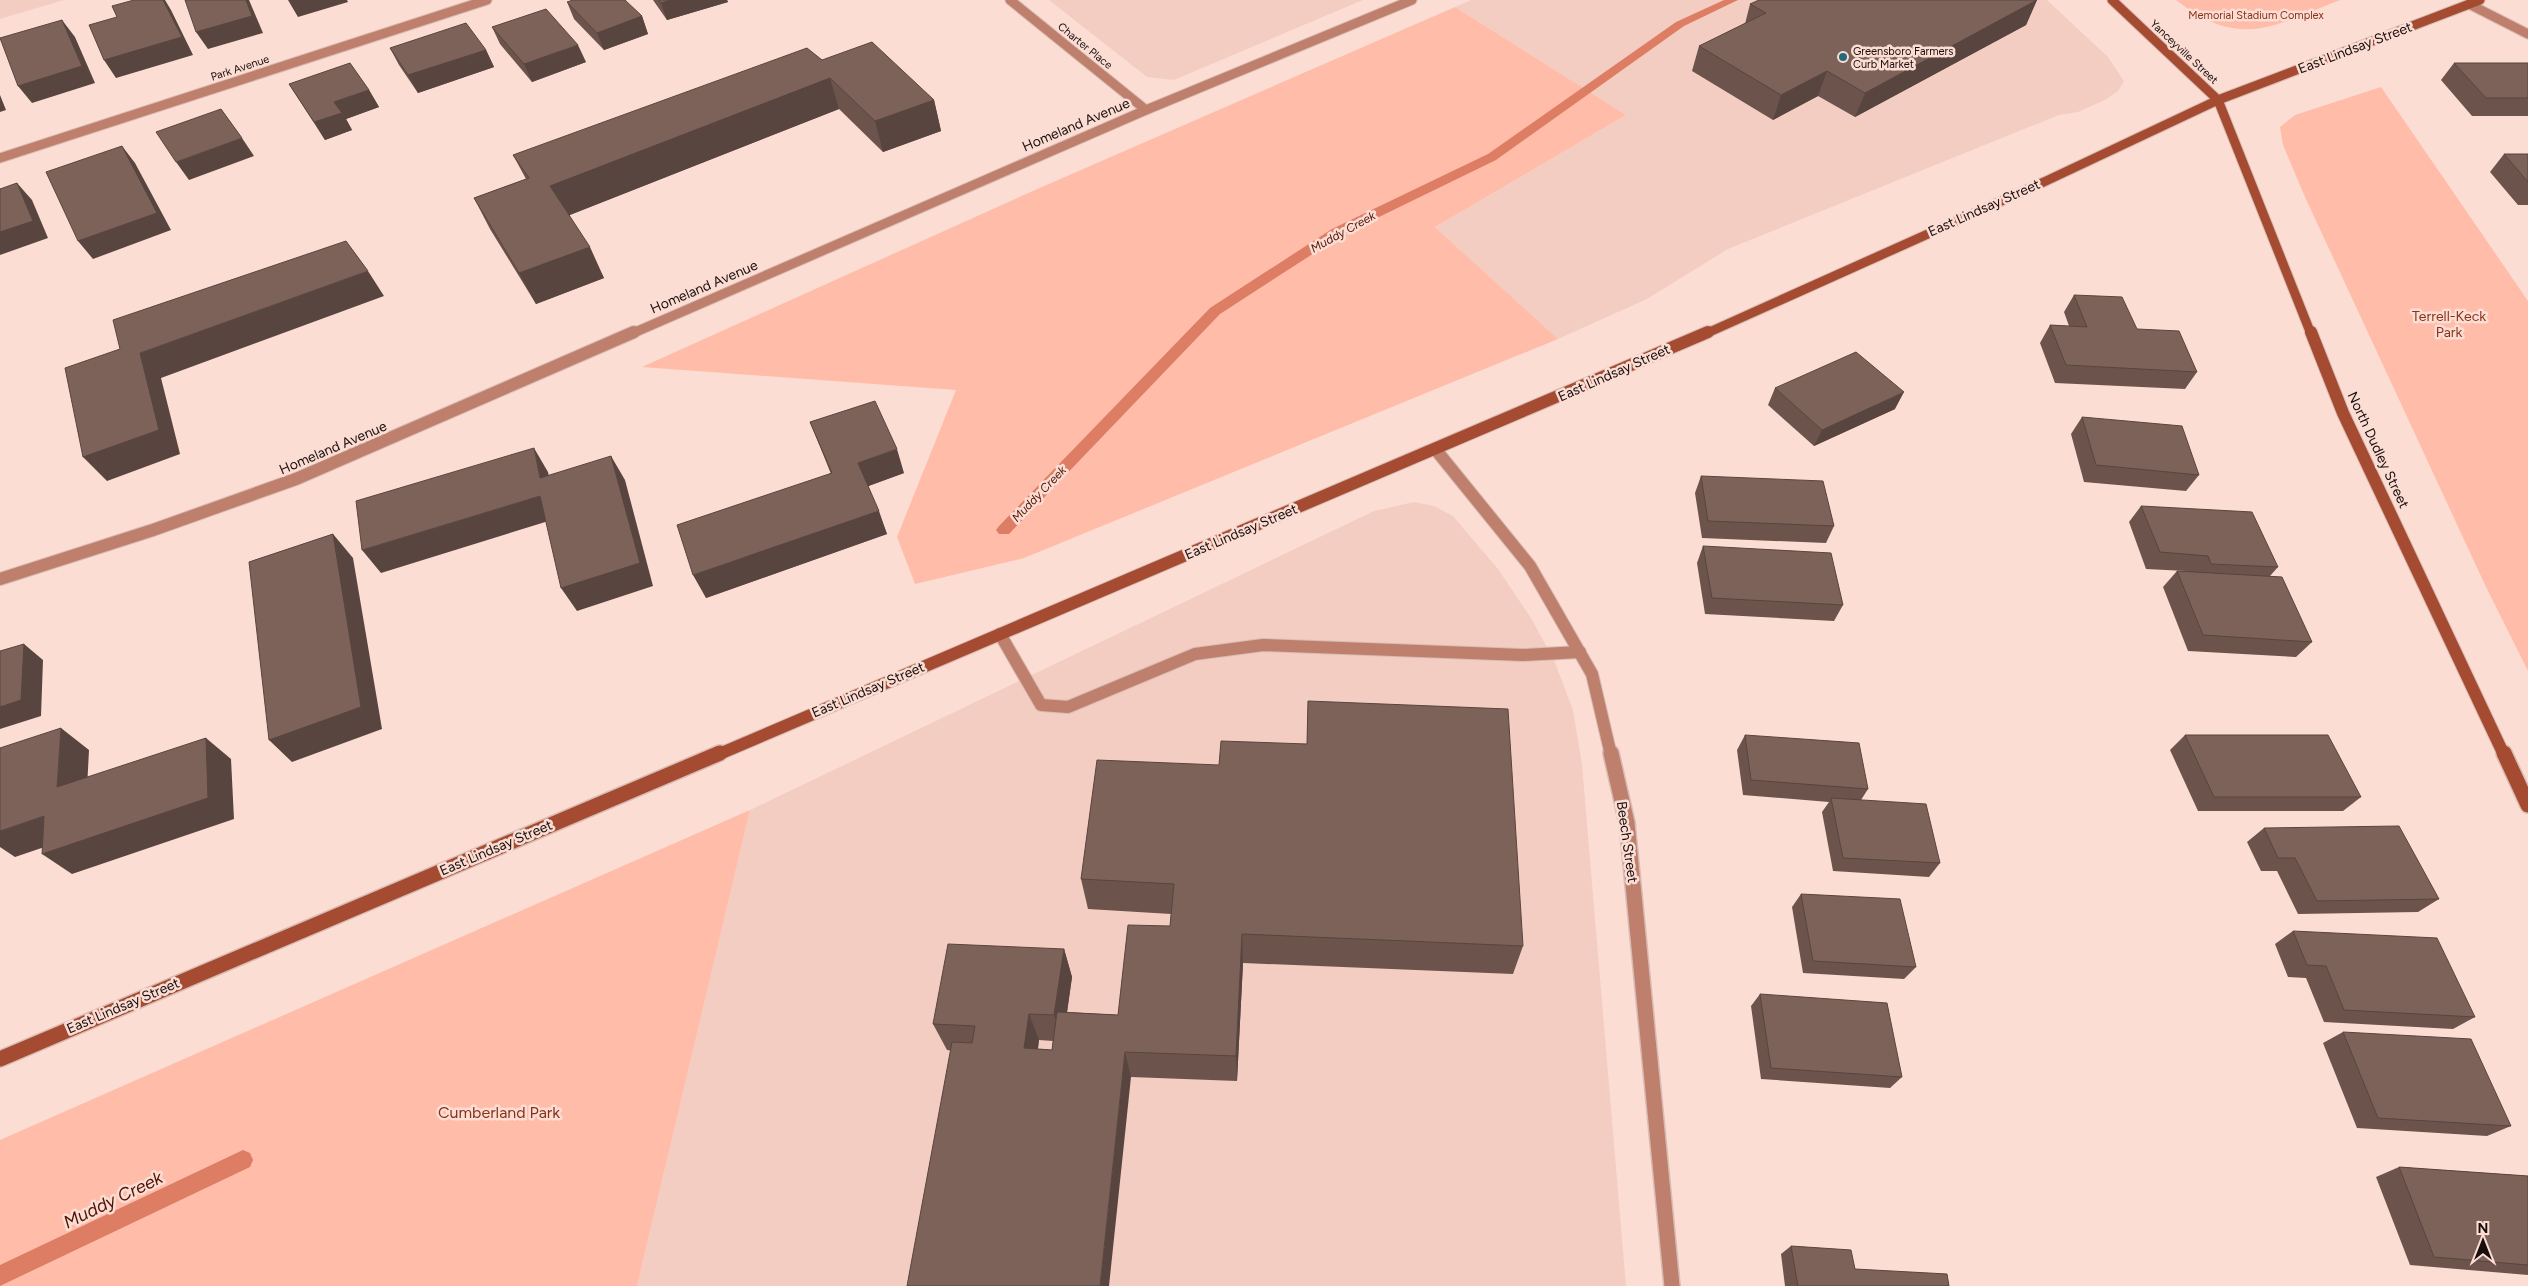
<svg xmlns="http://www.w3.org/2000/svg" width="2528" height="1286" font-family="Figtree,sans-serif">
	<rect width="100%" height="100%" fill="#fcddd4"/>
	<path fill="#f4cdc2" d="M0,0h64l-64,19z
		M1049,0h314l-189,80 -27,-3z
		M1471,0h576l61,57 16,24 -6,10 -13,9 -27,12 -19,3 -331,134 -81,50 -89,40 -123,-112 191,-112 -171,-108z
		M1414,502l20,4 19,10 45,53 33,49 23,42 19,50 9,54 44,522h-989l113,-476 624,-299z"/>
	<path fill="#ffbca9" d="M2176,0h164c-66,26 -101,50 -164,0z
		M1455,7l171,108 -191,112 123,112 -534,219 -109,26 -18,-47 59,-147 -314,-23 393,-177z
		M2381,87l147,214v370l-42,-84 -181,-390 -22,-52 -3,-18 15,-12z
		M750,810l-113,476h-637v-146z"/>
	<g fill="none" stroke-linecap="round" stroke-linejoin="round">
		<path fill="#dd7e64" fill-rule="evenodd" d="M1724,0h14l-54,26 -188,134 -154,75 -122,79 -211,220h-10l-3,-4 3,-4 211,-218 122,-79 156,-75 188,-132z
			M243,1150l7,3 3,7 -3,7 -250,119v-21z"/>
		<g stroke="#d8bcb4" stroke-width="14">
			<path id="lane" d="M1000,634l41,71 27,2 127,-53 68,-9 260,10 57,-3"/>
		</g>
		<g stroke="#d8bcb4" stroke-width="11">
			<path id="street-far2" d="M1010,0l136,110
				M2469,4l59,30
				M0,158l487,-158
				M631,334l515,-224 266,-110"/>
		</g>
		<g stroke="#d8bcb4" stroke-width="14">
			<path id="street-far1" d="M1436,450l94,116 62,108 19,81
				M0,579l153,-49 143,-51 338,-147"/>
		</g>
		<g stroke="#d8bcb4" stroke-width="18">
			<path id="street" d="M1611,753l16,70 45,463"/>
		</g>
		<g stroke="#d8bcb4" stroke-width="11">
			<path id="secondary-far2" d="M2112,0l106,100 93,234
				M1705,334l341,-153 172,-81 262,-100"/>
		</g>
		<g stroke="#d8bcb4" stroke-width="14">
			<path id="secondary-far1" d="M2311,332l32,81 161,342
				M717,755l991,-423"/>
		</g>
		<g stroke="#d8bcb4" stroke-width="18">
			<path id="secondary" d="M2504,753l24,52
				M0,1059l720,-306"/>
		</g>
		<use href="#lane" stroke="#be7f6d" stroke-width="12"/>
		<use href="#street-far2" stroke="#be7f6d" stroke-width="9"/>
		<use href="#street-far1" stroke="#be7f6d" stroke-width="12"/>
		<use href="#street" stroke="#be7f6d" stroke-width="15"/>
		<use href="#secondary-far2" stroke="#a44b31" stroke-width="9"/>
		<use href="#secondary-far1" stroke="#a44b31" stroke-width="12"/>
		<use href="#secondary" stroke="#a44b31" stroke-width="15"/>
	</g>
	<path fill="#6c544d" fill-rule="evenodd" d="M653,0h74l1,2 -61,18z
		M2037,0l-11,25 -171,92 -37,-21 -45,24 -81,-49 7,-25 46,-22 5,-20z
		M567,2l75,14 6,18 -44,16 -30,-31z
		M492,27l94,35 -54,20 -32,-38z
		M390,48l96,2 8,17 -76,26 -19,-28z
		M822,60l112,40 7,31 -58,21 -44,-43 -270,106 35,63 -68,26 -46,-75 -16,-31 52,-19 -13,-24z
		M2454,63h74v53h-56l-31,-36z
		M289,84l80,6 10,17 -33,12 6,11 -27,10z
		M2504,154h24v51h-10l-28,-33z
		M2074,295l63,34 60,43 -12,17 -130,-6 -15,-40 10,-18 19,1 -5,-14z
		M1775,388l120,21 -81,37 -46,-41z
		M2082,417l117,58 -13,16 -102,-9 -13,-48z
		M810,422l94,51 -36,13 19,48 -181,64 125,-124z
		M1701,476l133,50 -8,17 -124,-5 -7,-45z
		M2141,506l137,61 -8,9 42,66 -16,15 -108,-6 -25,-64 14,-16h9l-40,-2 -17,-47z
		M1703,546l140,59 -9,16 -129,-7 -8,-51z
		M1308,701l215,245 -10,28 -270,-11 -6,118 -106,-4 -184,-27 -14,-26 131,-75 8,28 -5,35 51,3 52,-89 1,-12 -83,-5 -7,-30 138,-114 88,-21zM1039,1040l14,1 -1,9 -14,-1z
		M1745,735l123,54 -7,11 79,63 -11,14 -96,-6 -11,-59 7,-10 -86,-7 -6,-45z
		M2185,735l176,62 -18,14h-145l-28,-61z
		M2264,828l175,71 -21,13 -120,2 -21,-43h-16l-14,-29z
		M1801,894l115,73 -12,12 -101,-6 -11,-66z
		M2293,931l182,86 -22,12 -129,-7 -18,-44 -18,-1 -13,-33z
		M1760,994l142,83 -12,11 -129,-9 -10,-73z
		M2343,1032l168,94 -24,10 -130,-8 -34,-85z
		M2399,1167l129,9v99l-118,-10 -34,-88z
		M1791,1246l64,23 94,17h-164l-4,-32z"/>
	<path fill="#58453f" d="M163,0h2l6,10 22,45 -77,23 -12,-18z
		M246,0h3l14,33 -55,16 -12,-17z
		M288,0h59l1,2 -50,15z
		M671,0h56l1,2 -61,18 -6,-17z
		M2037,0l-11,25 -171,92 10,-24z
		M642,16l6,18 -44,16 -7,-17z
		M62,20l13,17 20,46 -63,20 -14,-17z
		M578,45l8,17 -54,20 -8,-18z
		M486,50l8,17 -76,26 -10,-18z
		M1827,71l-9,25 -45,24 8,-25z
		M830,78l9,31 -274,108 -15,-31z
		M369,90l10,17 -33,12 6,11 -27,10 -11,-18 20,-20z
		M0,95l6,15 -6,2z
		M934,100l7,31 -58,21 -8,-31z
		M242,138l12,18 -65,24 -13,-18z
		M122,146l13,17 36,67 -78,29 -15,-18z
		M17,183l15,17 16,38 -48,17v-23z
		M590,247l14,31 -68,26 -17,-31z
		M368,271l16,25 -223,82 19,76 -73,27 -24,-24 57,-104z
		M1904,392l-9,17 -81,37 8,-16z
		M534,448l14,24 7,30 -15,-24z
		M897,449l7,24 -38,14 -8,-24z
		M611,456l14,24 28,106 -76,25 -16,-23z
		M540,496l15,23 -174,54 -19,-23z
		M879,511l8,23 -181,64 -13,-23z
		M333,534l20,24 29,171 -90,33 -23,-22z
		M24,644l19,16 -2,56 -41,13v-22z
		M61,728l28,22 -3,58 -29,-21z
		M206,738l25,21 3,60 -162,55 -30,-20z
		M44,816l30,21 -59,20 -15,-10v-16z
		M1242,934l1,29 -6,118 -1,-25z
		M1064,949l8,28 -9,64 -9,-26z
		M1029,1014l10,26 -5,34 -10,-26z
		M1125,1052l6,25 -22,209h-9z"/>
	<path fill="#7d625a" stroke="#58453f" d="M134,0h29l19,37 -78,23 -15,-35 28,-8 -5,-11z
		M185,0h61l6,16 -56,16z
		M573,0h52l17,16 -45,17 -30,-31z
		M659,0h12l-10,3z
		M1759,0h278l-172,93 -38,-22 -46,24 -82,-49 67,-33 -16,-9z
		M546,9l32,36 -54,19 -32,-37z
		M62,20l20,46 -64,20 -18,-48z
		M466,23l20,27 -78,25 -18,-27z
		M872,42l62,58 -59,21 -45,-43 -280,108 40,61 -71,26 -45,-75 55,-20 -16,-23 294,-107 15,12z
		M350,63l19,27 -35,12 8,11 -28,9 -25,-38z
		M2454,63h74v35h-42z
		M221,109l21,29 -66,24 -20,-30z
		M122,146l35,67 -79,28 -32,-69z
		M2504,154h24v28z
		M17,183l16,38 -33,11v-43z
		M346,241l22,30 -228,82 19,77 -76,27 -18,-89 55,-19 -7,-29z
		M2074,295l48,2 15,32 42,2 18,41 -131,-7 -16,-40 37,2z
		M1856,352l48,40 -82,38 -47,-42z
		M875,401l22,48 -39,14 21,48 -186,64 -16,-50 155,-52 -22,-51z
		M2082,417l100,9 17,49 -103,-10z
		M534,448l6,30 71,-22 29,107 -79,25 -21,-92 -178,54 -6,-49z
		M1701,476l122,5 11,45 -126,-5z
		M2141,506l111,6 26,55 -67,-3 -3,-8 -48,-4z
		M333,534l28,173 -92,33 -20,-178z
		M1703,546l128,7 12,52 -131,-7z
		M2177,571l105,6 30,65 -109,-7z
		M24,644l-3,56 -21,7v-56z
		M1308,701l200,8 15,237 -281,-12 -6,122 -111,-4 -25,234h-193l45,-244 20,1 3,-17 -42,-2 15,-80 116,5 -10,66 -25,-1 -5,34 28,2 5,-38 61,3 10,-90 42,1 4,-42 -93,-5 16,-119 122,5 2,-24 86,3z
		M61,728l-4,59 149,-49 2,60 -166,56 2,-38 -44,15v-83z
		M1745,735l114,8 9,46 -117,-9z
		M2185,735h143l33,62h-147z
		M1831,798l95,6 14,59 -97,-5z
		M2399,826l40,73 -122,2 -22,-43h-17l-14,-30z
		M1801,894l99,5 16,68 -103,-6z
		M2293,931l144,7 38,79 -131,-7 -18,-44 -19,-1z
		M1760,994l127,9 15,74 -131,-9z
		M2343,1032l128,7 40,87 -133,-8z
		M2399,1167l129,9v89l-94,-8z
		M1791,1246l60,4 4,19 92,5 2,12h-151z"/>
	<circle fill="#256a7a" stroke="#fcddd4" stroke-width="2" cx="1843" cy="57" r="5"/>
	<g text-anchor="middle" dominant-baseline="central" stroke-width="5" stroke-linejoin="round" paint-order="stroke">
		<g font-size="11" fill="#88321a" stroke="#fcddd4">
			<text x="2256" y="15">Memorial Stadium Complex</text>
		</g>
		<g font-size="11" fill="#180e0c" stroke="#fcddd4">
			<text transform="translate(1085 46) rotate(39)">Charter Place</text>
			<text transform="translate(2184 52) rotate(43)">Yanceyville Street</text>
			<text transform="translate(240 68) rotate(-18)">Park Avenue</text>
		</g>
		<g font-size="11" fill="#180e0c" stroke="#fcddd4" text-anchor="start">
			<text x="1853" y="51">Greensboro Farmers<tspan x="1853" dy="13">Curb Market</tspan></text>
		</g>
		<g font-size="12" font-style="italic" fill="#4f1403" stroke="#fcddd4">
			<text transform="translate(1343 232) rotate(-29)">Muddy Creek</text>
			<text transform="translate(1039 494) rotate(-46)">Muddy Creek</text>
		</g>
		<g font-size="14" fill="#180e0c" stroke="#fcddd4">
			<text transform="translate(2355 48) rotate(-21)">East Lindsay Street</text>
			<text transform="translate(1076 125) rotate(-23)">Homeland Avenue</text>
			<text transform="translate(1984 208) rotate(-24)">East Lindsay Street</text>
			<text transform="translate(704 287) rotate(-23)">Homeland Avenue</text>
			<text transform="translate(1614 373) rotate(-24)">East Lindsay Street</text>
			<text transform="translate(333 448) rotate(-23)">Homeland Avenue</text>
			<text transform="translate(2378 450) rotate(65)">North Dudley Street</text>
			<text transform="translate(1241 532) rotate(-23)">East Lindsay Street</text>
			<text transform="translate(868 690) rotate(-23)">East Lindsay Street</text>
			<text transform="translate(1627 842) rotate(82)">Beech Street</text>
			<text transform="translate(496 848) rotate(-23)">East Lindsay Street</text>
			<text transform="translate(123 1006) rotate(-23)">East Lindsay Street</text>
		</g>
		<g font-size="14" fill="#88321a" stroke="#fcddd4">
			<text x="2449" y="316">Terrell-Keck<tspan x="2449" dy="16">Park</tspan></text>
		</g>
		<g font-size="16" fill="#88321a" stroke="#fcddd4">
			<text x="499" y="1112">Cumberland Park</text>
		</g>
		<g font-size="18" font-style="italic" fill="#4f1403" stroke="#fcddd4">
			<text transform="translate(113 1200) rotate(-26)">Muddy Creek</text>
		</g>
	</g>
	<g transform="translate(2483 1241)" stroke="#fcddd4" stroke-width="4" paint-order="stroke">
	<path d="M0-4L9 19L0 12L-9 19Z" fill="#180e0c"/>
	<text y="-8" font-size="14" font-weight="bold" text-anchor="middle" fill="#180e0c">N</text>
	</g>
</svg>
